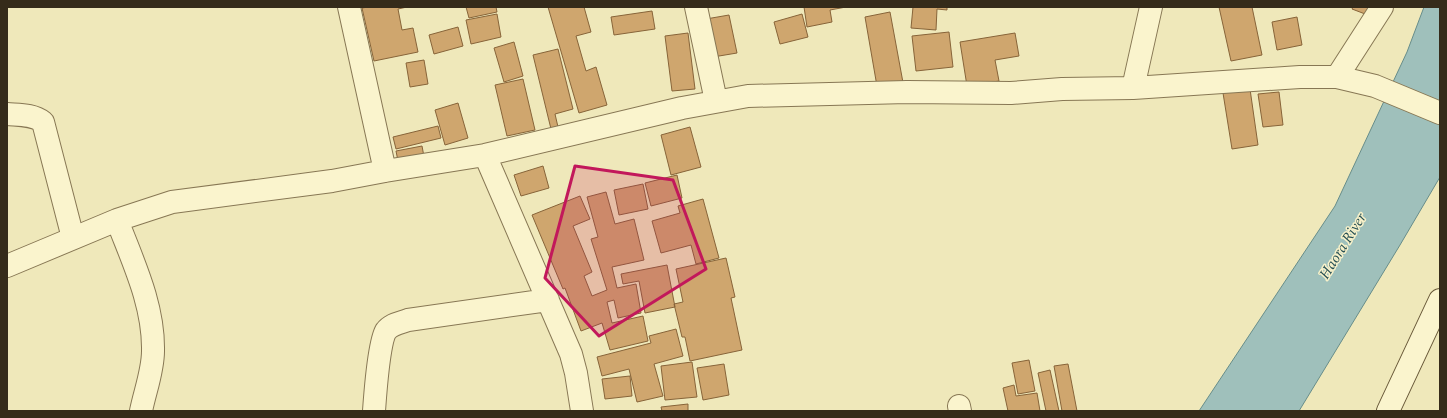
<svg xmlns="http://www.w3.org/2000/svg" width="1447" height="418" font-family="Spectral,serif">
	<rect width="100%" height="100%" fill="#efe8ba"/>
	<path fill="#9fc0bb" stroke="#678d8a" d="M1424,7h16v170l-40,68 -101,166h-100l136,-205 72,-154z"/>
	<path fill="#cfa66e" stroke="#876439" d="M368,7h39l-9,2 4,21 11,-2 5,24 -44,9 -12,-53z
		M466,7h30l1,5 -28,6z
		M548,7h36l7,25 -15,4 10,35 10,-4 11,38 -28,8z
		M804,7h42l-16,3 2,12 -25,5z
		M913,7h34v3l-10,-1 -1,21 -25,-2z
		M1219,7h33l10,48 -31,6z
		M1353,7h24l-4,10 -21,-8z
		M652,11l3,18 -41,6 -3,-18z
		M890,12l14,76 -26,4 -13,-75z
		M497,14l4,23 -30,7 -5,-24z
		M802,14l6,23 -28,7 -6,-22z
		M729,15l8,38 -24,4 -7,-38z
		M1297,17l5,28 -25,5 -5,-28z
		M458,27l5,19 -29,8 -5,-19z
		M949,32l4,35 -37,4 -4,-35z
		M688,33l7,56 -23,2 -7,-55z
		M1015,33l4,23 -24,4 4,21 -32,5 -7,-44z
		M514,42l9,34 -19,6 -10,-34z
		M558,49l15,60 -18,5 3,13 -7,2 -18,-74z
		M424,60l4,24 -18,3 -4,-24z
		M523,79l12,51 -28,6 -12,-51z
		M1250,89l8,56 -26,4 -9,-56z
		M1279,92l4,33 -20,2 -5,-33z
		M458,103l10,35 -23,7 -10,-35z
		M438,126l3,12 -45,11 -3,-12z
		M690,127l11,40 -30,8 -10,-40z
		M422,146l3,16 -26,4 -3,-15z
		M543,166l6,22 -28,8 -7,-21z
		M677,175l5,23 -31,8 -6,-23z
		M643,184l5,25 -29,6 -5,-25z
		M606,192l9,32 19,-5 10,41 -32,7 5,21 19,-4 5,29 -23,5 -4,-18 -7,2 5,21 31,-7 5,25 -38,9 -8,-27 -21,8 -16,-43 -2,1 -31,-74 48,-19 10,23 -17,7 19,46 -8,4 8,20 15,-6 -16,-51 7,-2 -11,-40z
		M703,199l16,59 -23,6 -5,-19 -30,8 -9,-32 28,-8 -2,-7z
		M726,258l9,39 -4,1 11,52 -52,11 -5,-24h-3l-8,-33 9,-2 -7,-33z
		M667,265l8,42 -30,6 -6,-32 -16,3 -2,-10z
		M676,329l7,27 -29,8 9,32 -26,6 -8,-33 -27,7 -5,-19 54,-14 -2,-7z
		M1029,360l6,31 -17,3 -6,-31z
		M692,362l5,35 -32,3 -4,-34z
		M724,364l5,31 -26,5 -6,-32z
		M1068,364l9,47h-15l-8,-45z
		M1050,370l9,41h-13l-8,-38z
		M630,376l2,20 -27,3 -3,-20z
		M1014,385l2,11 21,-3 3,18h-32l-5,-23z
		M688,404v7h-26l-1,-4z"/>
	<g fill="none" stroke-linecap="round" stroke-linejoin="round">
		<g stroke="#877754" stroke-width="24">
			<path id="street" d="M349,7l36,164
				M696,7l20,94
				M1337,77l45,-70
				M1133,88l18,-81
				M7,114c12,1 26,0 36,8l30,116
				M485,155l86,199 5,19 6,38
				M117,220c16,42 37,85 36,131 0,20 -8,40 -12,60
				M7,266l110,-46 55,-18 160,-21 53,-10 100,-16 197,-47 66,-12 159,-4 104,1 51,-4 71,-1 167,-11h37l38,9 65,27
				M959,406l1,5
				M374,411c1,-14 5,-72 12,-80 5,-7 14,-8 22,-11l140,-20"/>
		</g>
		<g stroke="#685838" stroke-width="24">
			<path id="secondary" d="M1388,411l52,-111"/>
		</g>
		<use href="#street" stroke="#faf4cd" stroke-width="22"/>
		<use href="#secondary" stroke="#faf4cd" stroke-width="22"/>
	</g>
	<path fill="#c2185b" fill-opacity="0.2" stroke="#c2185b" stroke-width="3" stroke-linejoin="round" d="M575,166l98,14 33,89 -107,67 -54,-58z"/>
	<g text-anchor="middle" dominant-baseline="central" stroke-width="3" stroke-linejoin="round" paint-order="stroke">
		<g font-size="15" font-style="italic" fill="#285155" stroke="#f7f1ca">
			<text transform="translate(1343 246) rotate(-58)">Haora River</text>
		</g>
	</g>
	<rect width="1447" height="418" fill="none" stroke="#352b1a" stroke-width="16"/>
</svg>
